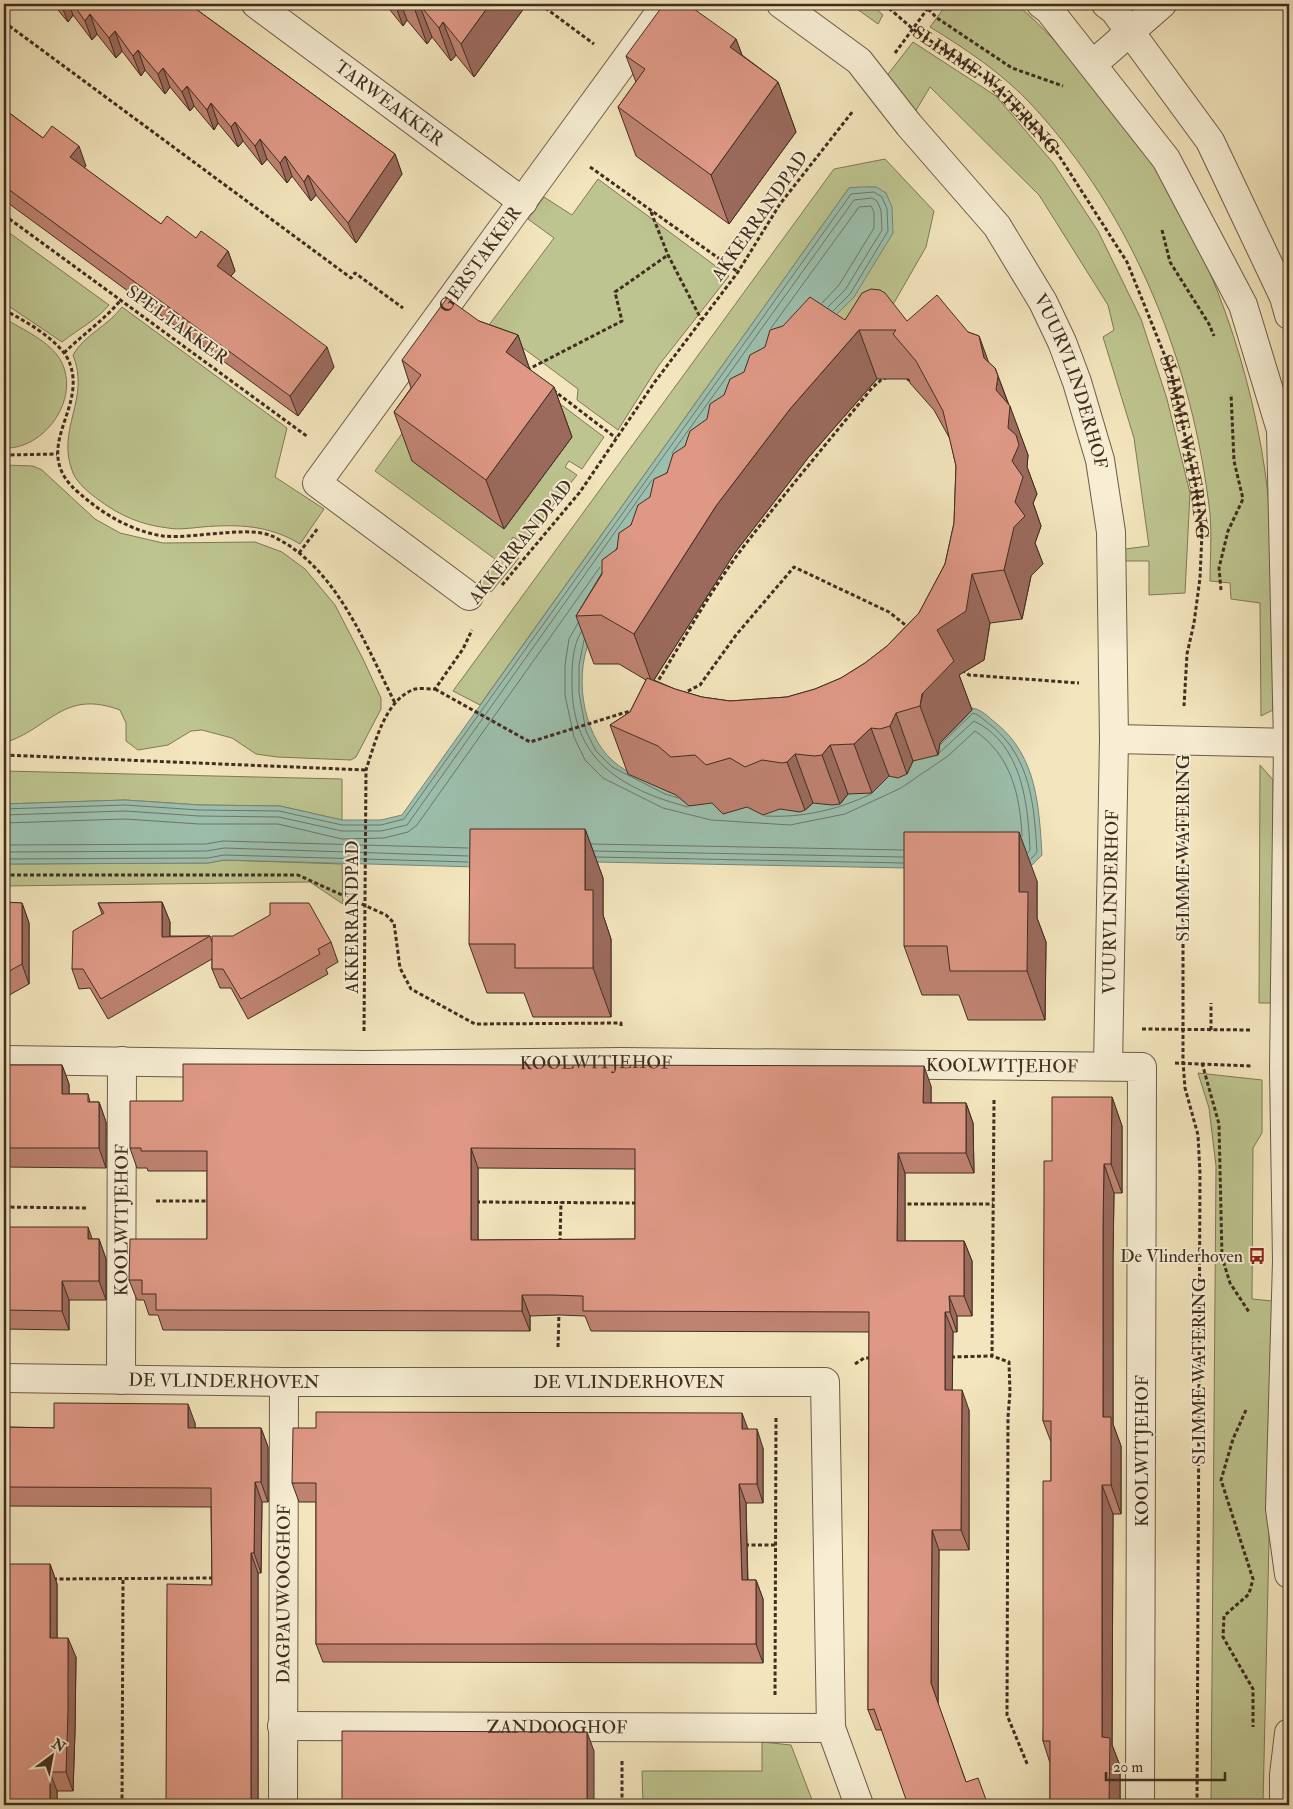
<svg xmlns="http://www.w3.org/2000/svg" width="1293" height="1809" font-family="'IM FELL Double Pica',serif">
	<rect width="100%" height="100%" fill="#f3e5bd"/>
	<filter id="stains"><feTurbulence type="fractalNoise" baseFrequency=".004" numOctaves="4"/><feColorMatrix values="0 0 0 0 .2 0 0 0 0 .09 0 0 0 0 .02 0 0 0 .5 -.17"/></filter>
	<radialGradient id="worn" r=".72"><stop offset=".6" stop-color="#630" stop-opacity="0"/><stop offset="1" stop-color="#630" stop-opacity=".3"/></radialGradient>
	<path fill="#bdc48f" stroke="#7f7858" d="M850,4h21l12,11 -5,9z
		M947,4h69c28,23 52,51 76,79 12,15 26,30 37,46 73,100 118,220 136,342 11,79 8,160 8,239l-12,6 -1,-113 -29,-4 -1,-16 -20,-2c0,-22 2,-45 0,-67 -17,-150 -76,-298 -178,-409 -29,-31 -66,-56 -102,-78z
		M913,42l83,54 58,68 44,67 43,88 26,80 23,94 -5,100 -36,2v-34h-26l2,-12 24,-3 -15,-108 -31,-101 11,-7 -6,-25 -69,-110 -109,-108 -15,25 -30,-34z
		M885,159l49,52 -8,36 -39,68 -75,24 63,-152 -26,1 -369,517 -27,-14 381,-522z
		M598,179l131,97 -70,89 -41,65 -41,-30 1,-11 -67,-50 -28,-6 71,-95 -26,-19 16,-22 28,18z
		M4,229l105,76c-12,15 -31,24 -47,37l-58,-39z
		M122,307l165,121 -12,49 49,32 -24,35c-31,-19 -62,-20 -98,-17 -11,1 -23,3 -34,1 -26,-3 -48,-12 -69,-28 -10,-7 -21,-16 -26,-27 -18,-44 18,-73 0,-118 11,-20 35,-29 49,-48z
		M4,318c19,12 46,23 57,43 20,38 -17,89 -57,87z
		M535,385l69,52 -22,32 -13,-8 -4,6 12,8 -54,68 -10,-6 -3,5 8,6 -5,6 6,4 -27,33 -13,5 -8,-4 24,-33 -120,-88 44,-61z
		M4,465l29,1 9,4 53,49 25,14 43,10 92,-1 27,10 23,17 30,36 28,54 18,39v11l-25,48 -5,3 -74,-3 -21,-3 -24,-16 -30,-8 -11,1 -23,14 -30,5 -12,-9v-18l-6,-13c-57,-21 -69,18 -116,33z
		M1260,765l13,15 2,223h-16z
		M4,771l338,8v41l-62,-14 -80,-1 -75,-5 -121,4z
		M224,860l118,4 1,40 -33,-22 -306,4v-22l204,-1z
		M1198,1073l64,7v53l-9,15 -1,151 20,2v106l-9,398h-52l5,-639 -7,-58z
		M762,1742l29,3 23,60h-171l-1,-34h120z"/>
	<path fill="#9cbfad" stroke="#788575" d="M861,187h15l10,6 6,14 1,26 -39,64 -42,42 -219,294c-20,37 -12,100 20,128 14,13 37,20 54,29l304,-82c11,1 17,9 26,16 40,33 42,83 45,131l-13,13h-121l-312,-6 -119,5 -253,-7 -16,3 -204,1v-60l121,-4 75,5 80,1 62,14h39l21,-5 447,-627z"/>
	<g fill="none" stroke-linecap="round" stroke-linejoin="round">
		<path stroke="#6e7667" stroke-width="1" d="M771,328l88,-121 12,-1 3,6v16l-35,57 -17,18
			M672,453l182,-253 18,-2 5,3 4,9 1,20 -37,60 -17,17
			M578,623l-9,16 -4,26v30l9,42 11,23 18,18 60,30 48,12 79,5 55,-11 56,-26 47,-32 27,-25c36,24 45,64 47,105
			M581,632c-9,16 -9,34 -9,52 0,76 49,105 116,123
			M584,640l-5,25v28l7,38 10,20 16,16 53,27 13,4
			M941,744l32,-31c7,2 13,9 19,13 39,33 42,79 45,126l-6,7
			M939,753l35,-32c48,23 54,82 56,129l-2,3
			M4,809l121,-4 74,5 80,1 63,14h39l23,-6 447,-625 23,-2 8,5 5,12 1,22 -38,63 -17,17
			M4,815l121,-4 74,5 80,1 63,14h39l26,-6 245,-345
			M765,816c38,2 72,-6 106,-22
			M4,823l121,-4 74,5h79l64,15 42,-1 24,-6 9,-7 183,-258
			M591,844l312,6
			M4,845l202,-1 17,-3 245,7
			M594,851l309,6
			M4,852l203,-1 17,-3 244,8
			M596,857l307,6
			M4,859l204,-1 16,-3 244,7"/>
		<g stroke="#6e5b48" stroke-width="30">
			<g id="minor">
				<path id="s2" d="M256,4l267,198"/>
				<path id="s3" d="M781,4l78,57 50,64 88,101 46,76 19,40 15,40 23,78 11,72 3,207 -6,327"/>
				<path d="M1093,64l69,-60"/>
				<path id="s4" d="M469,596l-152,-113 349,-479"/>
				<path d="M1114,739l175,4"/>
				<path id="s5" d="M4,1060l361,5 255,-3 522,5 -2,738"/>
				<path id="s6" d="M4,1378l280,4h541l6,346 28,77"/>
				<path id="s7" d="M121,1380l1,-319"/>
				<path id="s8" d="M282,1726l549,2"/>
				<path id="s9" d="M283,1805l1,-423"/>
			</g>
		</g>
		<g stroke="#6e5b48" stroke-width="30">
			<path id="tertiary" d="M1041,4l8,6 117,149 77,146 38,125 7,313 -4,326 3,192 -7,248 9,65
				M1106,4l8,6 96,131 74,156 5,18
				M1284,1805v-30l5,-42"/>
		</g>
		<g stroke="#412d21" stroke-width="3" stroke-dasharray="4 2.5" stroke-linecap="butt">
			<path d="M540,4l54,40"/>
			<path id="s1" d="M884,4l29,25 80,54 63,68 71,111 44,109 25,116 6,46 -2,45 -6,45 -7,31 -3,52"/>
			<path d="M928,9l9,9 75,50 51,18"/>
			<path d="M4,22l347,256 4,-5 48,35"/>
			<path d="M895,53l36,-49"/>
			<path d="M590,167l148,105"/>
			<path d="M651,212l17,43 33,64"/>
			<path d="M4,215l304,222"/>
			<path d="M1162,230l8,32 39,62 5,12"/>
			<path d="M4,310c20,10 59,32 66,54 17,47 -42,86 9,129 24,21 52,38 84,43 18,2 41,-2 60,-3 14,-1 35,-3 49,3 64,30 93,108 123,167"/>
			<path d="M64,353c18,-18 39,-32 56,-52"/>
			<path d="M527,370l95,-49 -7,-29 53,-37"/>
			<path d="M553,390l63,48"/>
			<path d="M4,455l53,-1"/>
			<path d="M299,553l19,-25"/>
			<path d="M502,585l78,-93 74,-109 84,-111 42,-68 73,-93"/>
			<path d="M1221,590l-2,-22 9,-37 15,-32 -9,-38 -3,-67"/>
			<path d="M962,670l7,5 110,8"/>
			<path d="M435,689l95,53 103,-32"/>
			<path d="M682,694l18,-9 36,-50 58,-68 95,45 19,15"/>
			<path d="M4,755l362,15"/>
			<path d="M1183,775v287l2,26 13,47 2,39 -3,631"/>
			<path d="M4,875h294l88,40 8,8 6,45 11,21 64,35 146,-1v4"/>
			<path d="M1142,1029l109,1"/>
			<path d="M1211,1030v-27"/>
			<path d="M364,1031l2,-261c9,-27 19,-71 49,-81 6,-1 14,0 20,0l28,-40 9,-19"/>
			<path d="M1175,1063l76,3"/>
			<path d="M1202,1063l17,61 3,133 8,26 19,29"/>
			<path d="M994,1100l-2,256 17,6 1,30 -2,25 -1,298 21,51"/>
			<path d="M156,1201h54"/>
			<path d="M476,1202l162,1"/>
			<path d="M901,1204h92"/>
			<path d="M4,1207l83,1"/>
			<path d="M560,1242l1,-40"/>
			<path d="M558,1347l1,-34"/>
			<path d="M951,1357l41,-1"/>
			<path d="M855,1364l9,-6h8"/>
			<path d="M1246,1410l-13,29 -12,41 32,99 -4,15 -25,22 -1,21 30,52v38"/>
			<path d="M745,1545h30"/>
			<path d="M53,1579l162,-1"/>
			<path d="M775,1695l1,-279"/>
			<path d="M622,1761v44"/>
			<path d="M122,1805l1,-225"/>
		</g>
		<use href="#minor" stroke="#f7eed4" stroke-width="28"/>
		<use href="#tertiary" stroke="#f7eed4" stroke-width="28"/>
		<path stroke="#412d21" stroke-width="3" stroke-dasharray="4 2.5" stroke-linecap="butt" d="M895,374c40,12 55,52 71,87 16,37 10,64 4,101 -9,55 -40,112 -89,144 -21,15 -46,27 -71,34 -16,4 -37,7 -53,7 -9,0 -18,-3 -26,-5 -34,-5 -83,-16 -73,-61 27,-44 52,-89 83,-131 42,-55 87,-108 131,-162l9,-8z"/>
	</g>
	<path fill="#bf8372" stroke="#412d21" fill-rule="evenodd" d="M53,4h136l206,150 7,20 -46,69 -40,-48 -5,6 -19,-25 -5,7 -20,-24 -5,6 -19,-24 -5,6 -20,-24 -4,7 -20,-24 -4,5 -20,-24 -5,7 -20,-24 -4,6 -19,-25 -6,7 -19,-24 -5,6 -19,-25 -5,7z
		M385,4h142l-53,73 -18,-22 -5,6 -19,-24 -5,7 -20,-24 -4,6z
		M736,39l6,16 36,27 18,50 -67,92 -93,-68 -18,-49 18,-25 -10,-26z
		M4,109l39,29 43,28 -2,2 77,56 67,27 7,20 -4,5 103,91 -36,49 -294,-216z
		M845,320l62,1 61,11 11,4 9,26 7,6 33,87 -1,12 10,27 -4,9 8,23 -6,17 8,21 -12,12 -9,43 -32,4 -6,37 -25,15 13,35 -32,33 -2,12 -25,6 -6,13 -9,4 -9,-2 -17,17 -24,1 -8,10 -8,1 -19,-2 -8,7 -5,2 -20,-3 -17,6 -16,-8 -24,7 -11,-11 -23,3 -13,-11 -48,-21 -18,-49 20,-13 16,-32 -27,-16h-25l-18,-48 55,-91 54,-79zM877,379h32l1,4 24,27 16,29 6,27 -2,57 -9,41 -26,49 -32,33 -22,17 -24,15 -26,11 -28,8 -57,4 -28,-4 -27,-8 -21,-9 80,-126 74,-96z
		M479,321l39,14 12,35 24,17 18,50 -68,92 -92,-68 -18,-49 17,-24 -9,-28z
		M585,829l18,49v37l8,24v78h-78l-9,-24h-37l-18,-49z
		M1037,881v37l9,24 -1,78h-77l-9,-25h-37l-18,-49z
		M4,902l18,1 7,20v61l-25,14z
		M162,902l8,20v14h40l2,6h119l7,20 -12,7 2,5 -80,45 -17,-31h-11l-8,-19v-10l-104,60 -18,-31 -11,1 -7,-20 30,-55 -4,-11z
		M4,1065h58l7,19v10h19l2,8h9l7,20v46l-102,-1z
		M931,1086v17h35l7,20 1,50h-69v68h59l8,20v55h-15v16h-4l-1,58 17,20v140h-30l-1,154 28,78 22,23 -107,-75h-5l-8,-20 1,-378 -278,-1 -6,-15 -25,-1 -30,1v15l-367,-1 -5,-15h-9l-5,-15h-7l-8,-20 78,-41v-68h-59l-1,-3h-10l-7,-20 53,-47zM478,1168l157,1v70l-157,1z
		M1112,1097l10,29v67h-8l-1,63v168l8,22v68h-8l-1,231 8,21v39h-70v-42l-7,-22 8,-260v-39l-8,-21 9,-260z
		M4,1227l88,12h7l7,20v41h-37v30l-65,-1z
		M195,1423v5h66l7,19v55h-6l-1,71h-3v232h-92l46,-220 -1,-78 -206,-1 -1,-4v-75l50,1z
		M748,1429l15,19v55h-17l2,77h8l7,19v64l-440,-1 -7,-18v-142h-17l-7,-19z
		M50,1564l7,20v54l19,19 -1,74 -2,60h-16v14h-53l3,-223z"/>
	<path fill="#9b6a5d" stroke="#412d21" d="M61,4h8l4,11 -5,7z
		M377,4h4l-3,4z
		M395,4h6l6,16 -4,6z
		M419,4l13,33 -5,7 -12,-34z
		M490,4h37l-53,73 -13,-33z
		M90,14l7,20 -5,6 -7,-19z
		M443,22l13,33 -5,6 -12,-33z
		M115,31l7,20 -6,7 -7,-20z
		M736,39l18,49 -24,-41z
		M138,50l7,20 -4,6 -8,-20z
		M163,68l7,19 -5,7 -7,-20z
		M778,82l18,50 -67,92 -18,-49z
		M187,86l7,20 -4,5 -8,-19z
		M211,103l7,20 -4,7 -7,-20z
		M235,122l8,19 -5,6 -7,-20z
		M260,139l7,20 -5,6 -7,-19z
		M79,146l7,20 -9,11 -7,-20z
		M395,154l7,20 -46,69 -8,-20z
		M285,156l7,20 -5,7 -7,-20z
		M308,175l8,20 -5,6 -7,-19z
		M228,251l7,20 -11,14 -7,-19z
		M859,330l18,49 -69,79 -74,96 -82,129 -18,-49 82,-128 74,-97z
		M518,335l17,50 -29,-33z
		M979,336l18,49 -2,-17 15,41v-3l18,49 -1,12 10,27 -4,9 8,23 -6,17 8,21 -12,12 -9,43 -18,-49 11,-68z
		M327,347l7,20 -36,49 -8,-20z
		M554,387l18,50 -68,92 -18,-49z
		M972,574l18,49 -6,37 -25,15 13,35 -32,33 -2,12 -18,-49 17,-76z
		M896,713l17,48 -6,13 -17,-48z
		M871,728l18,48 -17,17 -18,-49z
		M830,745l18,49 -8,10 -18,-49z
		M795,754l18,49 -8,7 -18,-48z
		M585,829l18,49v37l8,24v78l-18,-49 -8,-78z
		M1019,832l18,49v37l9,24 -1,78 -18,-49 -8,-79z
		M162,902l8,20 -1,34 -7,-19z
		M22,903l7,20v61l-7,-20z
		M62,1065l7,19v30l-7,-20z
		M924,1066l7,20v37l-8,-20z
		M1112,1097l10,29v67l-11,-29z
		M99,1102l7,20v46l-7,-20z
		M966,1103l7,20 1,50 -8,-20z
		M471,1148l7,20v92l-7,-20z
		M898,1153l7,20v88l-8,-20z
		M1104,1164l10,29 -1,63v168l8,22v68l-10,-29 -8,-68v-190z
		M88,1227l7,20 -7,-8z
		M99,1239l7,20v41l-7,-19z
		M964,1241l8,20v55l-8,-20z
		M62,1281l7,19v30l-7,-19z
		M522,1295l8,21v15l-8,-20z
		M949,1296l8,20v16l-7,-20z
		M945,1312l8,20 -1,78 -7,-20z
		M962,1390l7,20v140l-8,-20z
		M188,1404l7,19v25l-7,-20z
		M742,1413l7,19 -7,-3z
		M261,1428l7,19v55l-7,-20z
		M757,1429l6,19v55l-6,-19z
		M255,1482l7,20 -1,71 -7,-20z
		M739,1484l7,19 2,96 -6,-19z
		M1102,1485l11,29 -1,231 8,21v39h-10l-8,-68z
		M932,1530l7,20 -1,154 -7,-21z
		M251,1553l7,20v232h-7z
		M50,1564l7,20v74l-7,-20z
		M756,1580l7,19v64l-7,-19z
		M68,1638l8,19 -1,74 -2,60 -7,-19z
		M587,1732l7,19v54h-7z
		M50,1772l7,19v14h-7z"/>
	<path fill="#de9885" stroke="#412d21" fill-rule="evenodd" d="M73,4h116l206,150 -47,69 -40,-48 -4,7 -19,-26 -5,7 -20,-24 -5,7 -20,-24 -4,5 -20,-24 -4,7 -20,-24 -5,6 -19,-24 -5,6 -20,-24 -5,6 -18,-25 -6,7 -19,-24 -5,7z
		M409,4h10l-4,6z
		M419,4h71l-29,40 -18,-22 -4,6z
		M664,4h23l49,35 -6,8 48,35 -67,93 -93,-68 27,-38 -19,-13z
		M4,109l39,29 9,-12 27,20 -9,11 91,67 6,-8 29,22 5,-7 27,20 -11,15 110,81 -37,49 -286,-210z
		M871,289l9,1 5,3 22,28 30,-26 31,37 11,4 5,22 11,10 3,8 -2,14 14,16 -2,22 8,7 3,10 -7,16 11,16 -8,25 10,14 -11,11 -10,43 -32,4 -6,37 -29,19 17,31 -32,33 -2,12 -24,7 -6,13 -10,3 -9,-1 -17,16 -24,1 -8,10 -7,1 -20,-2 -8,8 -5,1 -20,-3 -17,7 -15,-9 -24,7 -11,-10 -24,2 -13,-11 -48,-21 20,-13 17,-34 28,11 27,8 28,4 57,-4 28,-8 26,-11 24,-15 22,-17 32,-33 26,-49 9,-41 2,-57 -13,-55 -27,-50 -23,-27 3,-4h-37l-69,79 -74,97 -82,128 -33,-19 -25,1 26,-42v-14l15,-11 2,-16 12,-8 7,-20 12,-8 4,-18 13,-6 6,-19 12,-8 5,-15 17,-12 3,-15 14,-9 6,-16 14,-7 6,-17 15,-8 5,-17 13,-4 27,-29 35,23 17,-27z
		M447,298l32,23 39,14 -12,17 48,35 -68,93 -92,-68 27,-37 -19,-15z
		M470,829h115v61h8v78h-78v-24h-46z
		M904,832h115v60h9l-1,79h-77l-3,-25h-43z
		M4,902l18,1v61l-18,10z
		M162,902v35l48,-1 -109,63 -18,-30h-11l1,-38 31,-18 -6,-10z
		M270,903h39l22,39 -13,7 2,5 -79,45 -18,-30h-11v-33h21l37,-21z
		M183,1064l741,2 -1,37h43v50h-68l-1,88h67v55h-15l1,16h-5v78h17l-1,140h-29l-1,153 35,99 12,-4 10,27h-80l-34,-96 -6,1 1,-398 -286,-1v-15l-31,-1h-30v16l-366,-1v-16h-14v-14h-13l1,-41h77v-88h-66v-3h-11v-47h53zM471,1148l164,1v90l-164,1z
		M4,1065h58v29h26v8h11v46h-95z
		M1052,1097h60l-1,67h-7l-1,63v190h8v68h-9v252l8,1 -1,67 -59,-1v-63h-7v-260h8v-60h-8l1,-226v-34h8z
		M4,1227h84v12h11v42h-37v30l-58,-1z
		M54,1403l134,1v24h73v54h-6l-1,71h-3v252h-85l1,-221 45,1 -1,-97 -207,-1v-60l50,1z
		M316,1412l426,1v16h15v55h-18l3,96h14v64h-440v-161h-24l1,-55h23z
		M7,1564h43v74h18v73l-2,61h-16v33h-46v-223h3z
		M342,1731l245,1v73h-245z"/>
	<defs>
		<g id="bus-bare" transform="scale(1.35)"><path d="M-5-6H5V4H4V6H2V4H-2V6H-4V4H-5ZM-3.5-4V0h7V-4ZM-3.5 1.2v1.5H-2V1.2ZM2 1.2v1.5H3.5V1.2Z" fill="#8f2418" stroke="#f7eed4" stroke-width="2.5" paint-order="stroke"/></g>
	</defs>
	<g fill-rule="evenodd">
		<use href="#bus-bare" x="1257" y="1256"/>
	</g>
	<g text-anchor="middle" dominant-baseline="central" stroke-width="4" stroke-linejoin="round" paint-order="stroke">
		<g font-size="18" fill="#412d21" stroke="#f7eed4">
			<text stroke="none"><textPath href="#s1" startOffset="134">SLIMME WATERING</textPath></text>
			<text stroke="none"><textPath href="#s2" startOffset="166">TARWEAKKER</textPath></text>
			<text transform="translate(760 216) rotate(-55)">AKKERRANDPAD</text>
			<text stroke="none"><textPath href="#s4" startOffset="466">GERSTAKKER</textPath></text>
			<text transform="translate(177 325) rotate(36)">SPELTAKKER</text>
			<text stroke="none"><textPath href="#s3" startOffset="485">VUURVLINDERHOF</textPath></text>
			<text stroke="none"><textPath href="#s1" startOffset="554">SLIMME WATERING</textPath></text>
			<text transform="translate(521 542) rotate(-51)">AKKERRANDPAD</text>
			<text transform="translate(1183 848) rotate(-90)">SLIMME WATERING</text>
			<text transform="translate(1111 902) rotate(-89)">VUURVLINDERHOF</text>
			<text transform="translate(352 917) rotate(-90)">AKKERRANDPAD</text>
			<text stroke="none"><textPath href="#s5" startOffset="592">KOOLWITJEHOF</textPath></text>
			<text stroke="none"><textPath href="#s5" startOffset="998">KOOLWITJEHOF</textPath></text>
			<text stroke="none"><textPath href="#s7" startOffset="160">KOOLWITJEHOF</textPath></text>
			<text transform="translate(1199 1371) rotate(-90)">SLIMME WATERING</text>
			<text stroke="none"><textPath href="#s6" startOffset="220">DE VLINDERHOVEN</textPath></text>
			<text stroke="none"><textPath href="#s6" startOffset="625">DE VLINDERHOVEN</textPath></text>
			<text transform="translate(1142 1451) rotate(-90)">KOOLWITJEHOF</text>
			<text stroke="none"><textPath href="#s9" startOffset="211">DAGPAUWOOGHOF</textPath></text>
			<text stroke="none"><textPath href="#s8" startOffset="275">ZANDOOGHOF</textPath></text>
		</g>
		<g font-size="18" fill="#412d21" stroke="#f7eed4" text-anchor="end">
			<text x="1243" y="1256">De Vlinderhoven</text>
		</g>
	</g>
	<rect width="1293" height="1809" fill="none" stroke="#f3e5bd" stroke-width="20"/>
	<rect x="5" y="5" width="1283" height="1799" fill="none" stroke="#412d21" stroke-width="2.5"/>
	<rect x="10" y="10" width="1273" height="1789" fill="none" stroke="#412d21"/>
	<g transform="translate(52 1756) rotate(32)" stroke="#f7eed4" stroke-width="4" paint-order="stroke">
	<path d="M0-4L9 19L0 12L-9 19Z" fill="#412d21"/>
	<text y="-8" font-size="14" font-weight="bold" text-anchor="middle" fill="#412d21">N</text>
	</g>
	<path d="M1106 1772v8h119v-8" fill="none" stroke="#412d21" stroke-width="2.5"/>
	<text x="1113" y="1772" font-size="15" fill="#412d21" stroke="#f7eed4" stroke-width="4" paint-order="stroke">20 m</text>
	<rect width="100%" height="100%" filter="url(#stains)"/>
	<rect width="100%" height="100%" fill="url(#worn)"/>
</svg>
